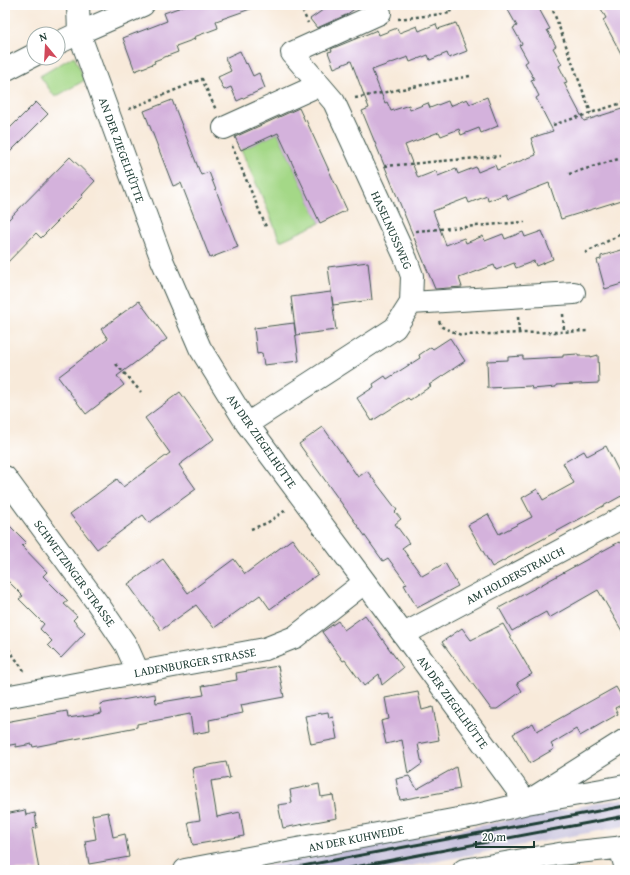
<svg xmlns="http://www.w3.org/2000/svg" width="630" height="875" font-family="'Gentium Book Plus',serif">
	<rect width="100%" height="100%" fill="#fff"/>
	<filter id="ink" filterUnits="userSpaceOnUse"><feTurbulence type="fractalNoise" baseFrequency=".025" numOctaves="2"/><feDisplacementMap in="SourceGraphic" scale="8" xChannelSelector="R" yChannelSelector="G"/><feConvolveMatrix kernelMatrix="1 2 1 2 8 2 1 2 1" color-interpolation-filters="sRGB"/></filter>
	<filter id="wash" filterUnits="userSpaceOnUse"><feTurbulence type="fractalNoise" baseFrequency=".012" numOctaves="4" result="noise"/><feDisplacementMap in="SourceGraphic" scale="16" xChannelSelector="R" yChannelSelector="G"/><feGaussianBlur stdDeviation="0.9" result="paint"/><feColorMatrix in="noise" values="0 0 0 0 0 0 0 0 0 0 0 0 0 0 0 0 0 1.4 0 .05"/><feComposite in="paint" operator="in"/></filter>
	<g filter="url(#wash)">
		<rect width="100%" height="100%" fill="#f8eada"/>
		<path fill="#c5c0db" d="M625,798v28l-235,44h-145z"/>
		<path fill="#a4d887" stroke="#628a5e" d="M74,56l11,24 -30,17 -15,-21z
			M278,133l42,90 -40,18 -15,-38 -24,-53z"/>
		<g id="blocks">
			<path fill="#d4b2dc" d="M187,5h69v2l-40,14 2,7 -24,9 1,2 -19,7 2,6 -24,9 1,2 -20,8 -12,-33 44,-17 -3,-8z
				M330,5h30l-14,10 -29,13 -7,-9z
				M518,5h19l13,24 -3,1 9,16 -3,2 9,16 -3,2 8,16 -3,1 20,38 41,-13v91l-64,20 -12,-36 -41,16 -2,-5 -18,7 -1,-5 -18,7 -2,-5 -34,13 13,34 18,-7 2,5 17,-7 2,5 18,-7 2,5 18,-7 2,5 17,-6 11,28 -17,7 -2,-5 -18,7 -2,-5 -18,7 -2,-5 -35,13 3,9 -27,2 -73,-178 7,-3 -18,-47 -17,7 -6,-16 4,-1 -1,-2 46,-19 2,5 18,-7 2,5 18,-7 2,5 17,-7 2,5 18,-6 11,28 -18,7 -2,-5 -17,7 -2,-5 -18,7 -2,-5 -36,13 13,33 2,-1 4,9 18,-6 1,5 18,-7 2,5 18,-7 2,5 17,-7 3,5 17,-7 11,29 -17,7 -2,-5 -18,7 -2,-6 -18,7 -2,-4 -34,13 13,33 18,-7 2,5 18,-7 2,5 18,-7 2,5 17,-7 2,5 39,-15 -5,-17 22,-7 -17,-33 3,-2 -8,-16 3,-1 -9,-16 3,-2 -9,-16 3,-1 -9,-16 4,-2 -9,-16z
				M599,5h26v56l-22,-41 3,-2z
				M240,51l6,13 1,-1 6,13 6,-3 6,15 -28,13 -6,-14 -7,3 -6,-13 13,-6 -6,-13z
				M172,100l29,75 8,-3 29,75 -28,11 -29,-75 -8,3 -29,-75z
				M36,102l12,12 -43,43v-24z
				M299,108l6,13 1,-1 41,90 -27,13 -42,-90 -37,17 -6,-13z
				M70,157l25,24 -13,14 1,1 -42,42 -5,-5 -31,32v-42z
				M625,249v34l-20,6 -8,-29 4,-1v-3z
				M368,262l4,38 -39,5 -5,-38z
				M331,292l5,38 -40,5 -5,-38z
				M139,301l28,38 -50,37 7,9 -38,29 -28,-37 50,-38 -7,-10z
				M294,323l5,38 -35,4 -2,-12 -5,1 -3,-26z
				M450,338l15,23 -36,24 2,1 -21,14 -2,-2 -36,23 -15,-23 17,-11 -1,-3 12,-8 2,3 33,-21 -1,-3 12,-8 2,2z
				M578,354v2h13v1l7,-2 1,28 -43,2v2l-24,2 -1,-3 -43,2 -1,-27 21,-1v-3l15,-1v3l40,-2v-2z
				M180,392l34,47 -35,26 17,24 -47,34 -6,-8 -46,34 -27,-35 47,-35 6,8 47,-34 -25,-35z
				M323,427l35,50 9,-6 30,39 -2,2 6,7 -6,5 14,19 -7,5 20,28 23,-13 13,23 -41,22 -13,-23 3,-1 -19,-26 -5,3 -84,-117z
				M606,446l19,38v10l-133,73 -24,-42 20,-11 11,20 33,-17 -10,-19 15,-9 6,11 31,-17 -11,-20 21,-12 3,5z
				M5,521l21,21 -4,4 25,26 -4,4 25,25 -4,3 13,12 -4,4 12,13 -24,25 -13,-13 4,-4 -12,-12 4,-5 -25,-25 4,-3 -18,-18z
				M292,539l26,35 -48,35 -10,-14 -46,33 -18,-23 -35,25 -33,-46 35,-25 25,34 46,-34 11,15z
				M625,540v96l-27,-46 -49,28 -3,-6 -34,19 -13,-23 87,-48 33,-18 1,1z
				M365,615l38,53 -21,17 -3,-11 -15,12 -19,-26 -2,1 -21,-29 16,-11 6,9z
				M503,624l29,50 -15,9 5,8 -25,18h-6l-49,-67 20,-14 9,12z
				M278,666l6,31 -43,8 2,8 -34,7 1,11 -17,3 -3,-20 -53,10v3l-104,20 -1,-3 -16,3v-3l-11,2v-24l62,-11 1,7 34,-5 -2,-9 55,-10 1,9 48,-8 -2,-9 35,-6 -1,-7z
				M616,687l9,16 -10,5 3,6 -38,22 -4,-7 -25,15 3,5 -24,14 -17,-29 20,-11 4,8z
				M418,692l4,18 11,-3 6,33 -21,4 4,20 -14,10 -6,-34 -16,4 -5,-23 8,-2 -4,-21z
				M328,712l1,6 4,-1 4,22 -26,5 -6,-28z
				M226,762l4,16 -19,3 6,36 23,-5 4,24 -51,9 -5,-23 12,-2 -8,-52z
				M456,767l4,22 -60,11 -4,-21 13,-3 8,13z
				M319,784l2,13 12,-2 4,23 -54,10 -5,-23 14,-2 -2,-13z
				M25,810l1,5 9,-2 2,15 -5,1 7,41h-34v-56z
				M108,812l5,25 12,-3 4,23 -40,7 -4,-23 11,-2 -4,-24z"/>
		</g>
	</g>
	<g filter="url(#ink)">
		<use href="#blocks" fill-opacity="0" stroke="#40574d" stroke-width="1"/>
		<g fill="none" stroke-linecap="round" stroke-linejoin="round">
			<g stroke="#40574d" stroke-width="24">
				<path id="minor" d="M78,5l1,28 83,227 38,88 47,76 118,158 162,221
					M58,43l21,-10 64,-28
					M5,70l29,-15
					M224,128l95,-43
					M411,303l163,-10
					M247,424l148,-96 16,-25 1,-27 -6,-17 -72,-157 -42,-49 88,-40
					M5,477l93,127 28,41 12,27
					M404,634l221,-118
					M5,697l260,-48 30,-12 70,-55
					M535,797l90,-57
					M620,847l5,18
					M185,870l289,-54 53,-13 98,-17
					M464,870l95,-16 66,-7"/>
			</g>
			<path stroke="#40574d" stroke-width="2.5" stroke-dasharray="3 3" stroke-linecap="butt" d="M300,5l8,18
				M551,5l40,108
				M398,19l53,-6 -3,-8
				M355,98l115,-22
				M129,109l73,-30 14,31
				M553,125l72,-23
				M232,146l35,83
				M385,166l115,-10
				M569,174l56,-17
				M416,231l109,-9
				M585,253l40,-21
				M624,312h1
				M563,314l1,17
				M518,317l1,16
				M439,321l3,6 19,8 127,-4
				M116,364l25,28
				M251,529l16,-6 19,-13
				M5,644l20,28"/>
			<use href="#minor" stroke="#fff" stroke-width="22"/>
			<path stroke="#1f3d34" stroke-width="3" d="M281,870l344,-64
				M339,870l286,-54"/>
		</g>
	</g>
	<g text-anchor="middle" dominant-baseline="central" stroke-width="3" stroke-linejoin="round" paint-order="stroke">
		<g font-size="12" fill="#1f3d34" stroke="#fff">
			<text transform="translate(122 150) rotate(70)">AN DER ZIEGELHÜTTE</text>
			<text transform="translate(392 230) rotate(66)">HASELNUSSWEG</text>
			<text transform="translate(262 441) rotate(55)">AN DER ZIEGELHÜTTE</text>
			<text transform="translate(75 573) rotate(54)">SCHWETZINGER STRASSE</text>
			<text transform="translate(515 575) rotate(-28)">AM HOLDERSTRAUCH</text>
			<text transform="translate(195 662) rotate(-10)">LADENBURGER STRASSE</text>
			<text transform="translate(453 702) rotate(54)">AN DER ZIEGELHÜTTE</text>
			<text transform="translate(356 838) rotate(-11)">AN DER KUHWEIDE</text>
		</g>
	</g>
	<rect width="630" height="875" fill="none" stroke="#fff" stroke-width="20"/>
	<g transform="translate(46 46) rotate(342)"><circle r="19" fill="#ffffff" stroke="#a5b1ae"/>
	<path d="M0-3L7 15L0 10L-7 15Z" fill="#d1495b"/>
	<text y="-6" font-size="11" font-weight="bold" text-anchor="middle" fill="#1f3d34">N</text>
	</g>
	<path d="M476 841v6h58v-6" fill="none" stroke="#1f3d34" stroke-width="2"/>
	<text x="482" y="841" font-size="12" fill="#1f3d34" stroke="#ffffff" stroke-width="3" paint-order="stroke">20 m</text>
</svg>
